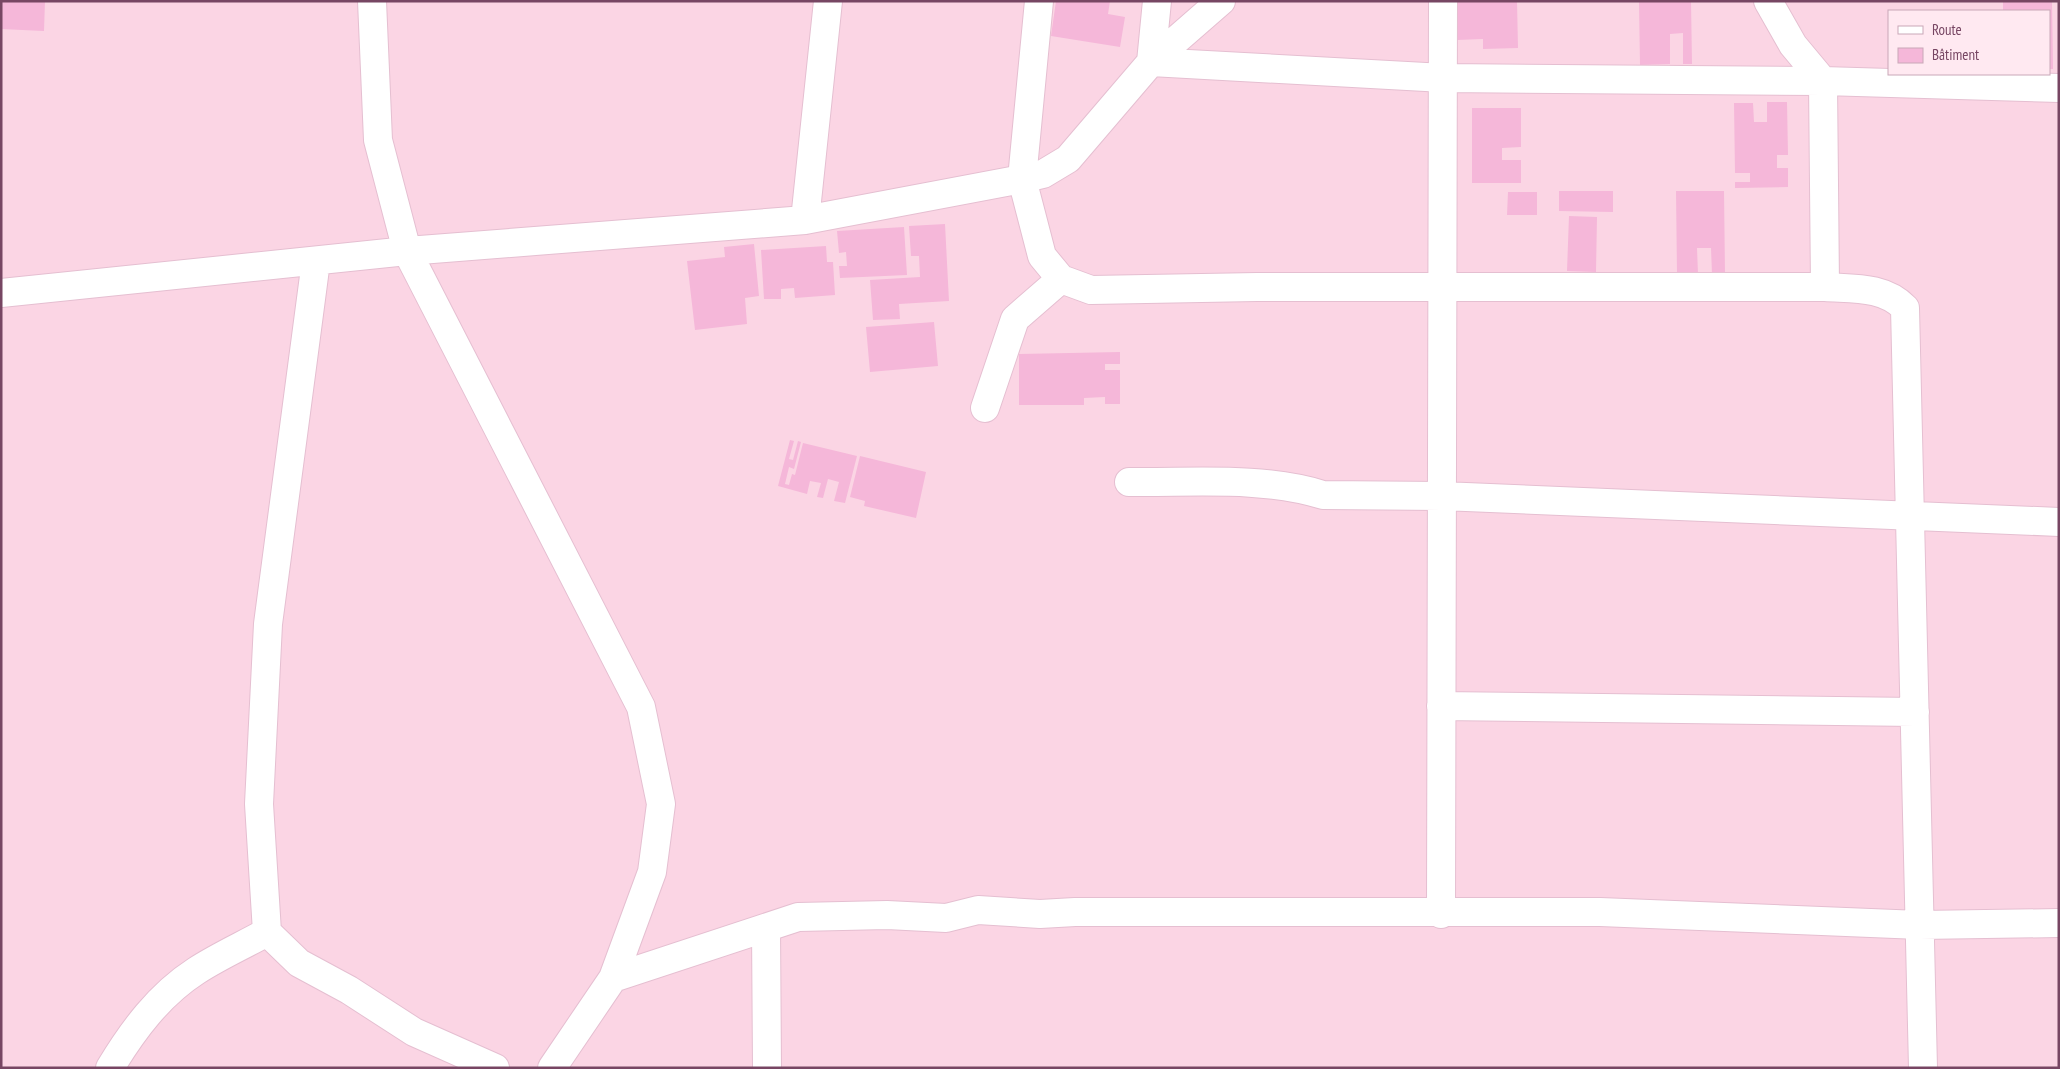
<svg xmlns="http://www.w3.org/2000/svg" width="2060" height="1069" font-family="'PT Sans Narrow',sans-serif">
	<rect width="100%" height="100%" fill="#fee1eb"/>
	<path fill="#fbd5e4" fill-rule="evenodd" d="M1,1h2058v1067h-2058zM1889,11h160v63h-160z"/>
	<path fill="#f5b7d9" d="M1,1h44l-1,30 -43,-2z
		M1056,1h54l-2,13 17,3 -5,30 -69,-11z
		M1457,1h60l1,47 -35,1v-10l-26,1z
		M1639,1h52l1,63h-9v-31l-13,1v30l-30,1z
		M2003,1h49l1,68h-4v-58h-46z
		M1767,102h20l1,53h-11v13h11v19l-53,1v-6h15v-9h-15l-1,-70h19l1,19h13z
		M1472,108h49v39l-19,1v12h19v23h-49z
		M1559,191h54v21l-54,-1z
		M1676,191h48l1,83h-13l-1,-26h-14l1,26h-21z
		M1508,192h29v23h-30z
		M1569,216l28,1 -1,55 -29,-1z
		M945,224l4,77 -50,3 1,15 -27,1 -3,-40 50,-3 -1,-21h-8l-2,-30z
		M904,227l3,48 -67,3 -1,-12h8l-1,-14 -7,1 -2,-22z
		M754,244l5,52 -14,2 2,26 -52,6 -8,-69 38,-4 -1,-10z
		M826,246l1,16h6l2,33 -40,3 -1,-10 -13,1v10h-17l-3,-49z
		M934,322l4,44 -68,6 -4,-45z
		M1120,352v12h-15v6h15v34h-15v-7l-21,1v7h-65v-51z
		M790,440l4,1 -5,18 4,1 5,-19 3,1 -7,27 -5,-2 -4,17 4,1 3,-11 3,1 8,-32 54,13 -12,47 -11,-2 5,-19 -11,-3 -5,19 -6,-1 4,-14 -11,-2 -3,13 -29,-8z
		M860,456l66,16 -10,46 -52,-12 1,-5 -15,-4z"/>
	<g fill="none" stroke-linecap="round" stroke-linejoin="round">
		<g stroke="#e5bfd1" stroke-width="30">
			<path id="minor" d="M372,1l6,139 29,111 234,456 20,97 -9,68 -39,106 -61,90
				M1039,1l-17,178 20,77 19,23 30,11 166,-3h568c28,2 59,-1 80,21l18,760
				M1768,1l25,44 30,36 2,206
				M1151,62l293,16 379,3 236,7
				M1151,62l70,-61
				M805,220l23,-219
				M316,261l-48,363 -9,180 8,128 32,31 50,27 65,42 81,36
				M1,293l406,-42 398,-31 217,-41 21,-5 25,-15 83,-97 6,-61
				M985,408l30,-89 46,-40
				M1129,482c63,1 133,-6 194,13l119,1 617,26
				M1441,706l474,6
				M1441,914l2,-913
				M766,928l1,140
				M613,978l185,-61 89,-2 59,3 32,-8 62,4 35,-2h525l320,13 139,-2
				M110,1068c23,-38 49,-73 86,-97 23,-15 48,-26 71,-39"/>
		</g>
		<use href="#minor" stroke="#fff" stroke-width="28"/>
	</g>
	<rect width="2060" height="1069" fill="none" stroke="#774663" stroke-width="5"/>
	<rect x="1888" y="10" width="162" height="65" fill="#ffe9f1" stroke="#c9a8b8"/>
	<rect x="1898" y="26" width="25" height="8" fill="#ffffff" stroke="#c9a8b8"/>
	<text x="1932" y="35" font-size="15" fill="#774663">Route</text>
	<rect x="1898" y="48" width="25" height="15" fill="#f5b7d9" stroke="#c9a8b8"/>
	<text x="1932" y="60" font-size="15" fill="#774663">Bâtiment</text>
</svg>
